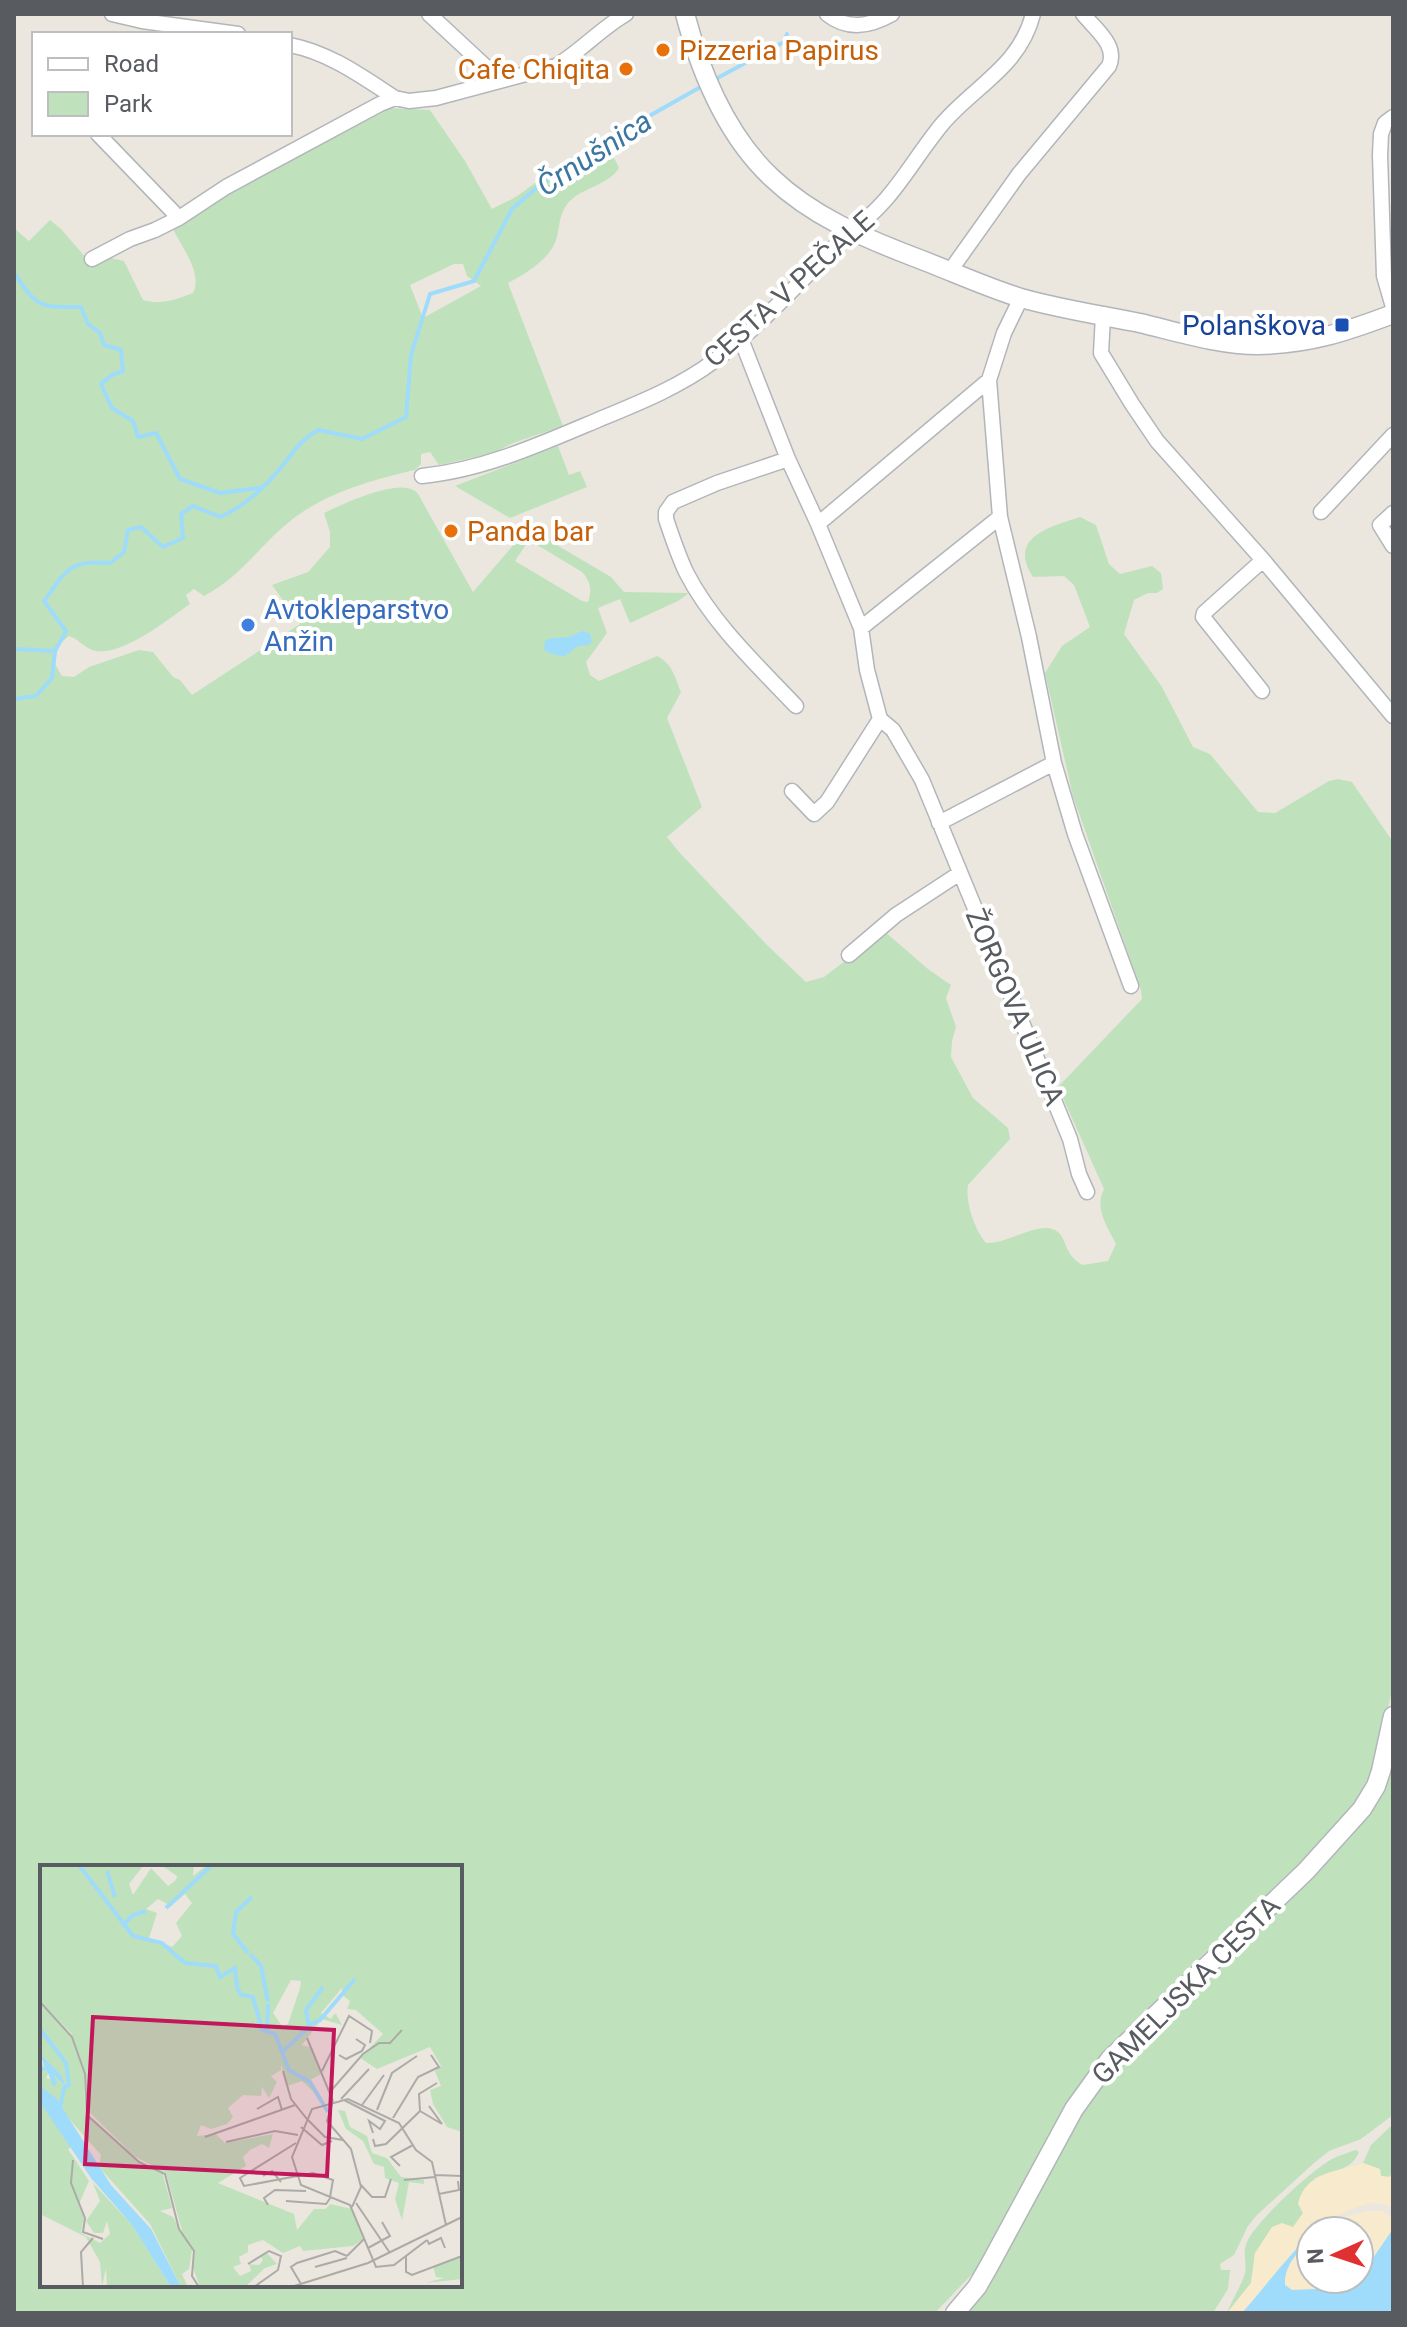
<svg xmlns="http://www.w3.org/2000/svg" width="1407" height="2327" font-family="Roboto,sans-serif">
	<rect width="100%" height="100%" fill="#ebe7df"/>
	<path fill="#bfe2bc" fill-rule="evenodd" d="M391,108l39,2 35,51 27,48c9,-5 20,-9 28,-15 17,-11 63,-53 84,-46 8,3 12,14 15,20 -11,18 -37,19 -51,35 -9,11 -8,22 -11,34 -6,22 -30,36 -49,46l55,143 -50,17 -19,10 -55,12 -9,-13 -9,2v10l-6,6c-43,10 -91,23 -126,52 -32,26 -46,53 -85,74l-10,-7 -8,6 4,9c-21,15 -68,52 -94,47 -11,-2 -17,-12 -27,-15l-11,9 -3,19 7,12 12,1 15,-10 50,-17 14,2 20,25 7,3 12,15 108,-71 -28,-39 36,-13 22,-25v-15l-6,-19c17,-8 73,-35 91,-22 3,2 5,6 7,10l51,91 55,-64 83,49 13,15 65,1 -11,8 -48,22 -10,-24 -22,9 9,25 -21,29 4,13 9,6 58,-25c15,7 18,21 24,36l-14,26 35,89 -35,30 12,15 88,93 39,37 18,-5 60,-46 44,38 23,16 -5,13 10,29 -4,14 -1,16 22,41 35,30 2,11 -42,46c-3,17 7,45 18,58 22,1 51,-22 69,-13 9,5 9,14 14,22 3,6 8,9 13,13l26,-4 8,-17c-9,-18 -22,-36 -12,-55l-46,-102 84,-88 -1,-9 -68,-194 -28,-123 17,-27 28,-19 -16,-42 -10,-9 -31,1c-26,-40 17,-50 47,-60l16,8 13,39 11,10 32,-8 9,7 2,16 -6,4h-9l-14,7 -10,34 38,53 31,60 17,7 48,58 17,1 54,-32 9,-2 14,3 41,60v845l-18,74 -11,26 -13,21 -44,49 -76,70 -116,115 -32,39 -107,189 -41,43h-921v-2085l15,13 21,-21 11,9 32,37 18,-8 13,3 19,39c18,5 32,0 50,-7 10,-20 -11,-45 -20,-64l55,-36zM454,264h9l4,12 14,10 -58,32 -13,-33zM529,540l53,32c9,10 10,18 6,30l-6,-1 -67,-40zM42,1867h418v418h-418z
		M558,446l11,29 11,-4 7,16 -77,31 -55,-32z
		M1393,1750v365l-32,24 -32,12 -15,12 -57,52 -9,11 -14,29 -14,9 1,6h9l-2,19 -15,24h-249l144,-242 242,-236 15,-18z
		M1393,2124v49l-4,4 -8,-1 -2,-7 -16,-6 8,-18z
		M1356,2150l3,2c-9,21 -28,17 -45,27l-10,34 -11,14 -21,1 -17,26 -4,29 -24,30c5,-13 14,-27 18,-40 2,-11 -3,-20 2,-31 8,-20 66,-73 85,-83 7,-4 16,-6 24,-9z"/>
	<path fill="#f7eacd" d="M1363,2163l17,6 1,7 8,1 4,-4v35c-6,-3 -12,-5 -19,-5 -16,1 -48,17 -60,28h-3v3l-16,15 -9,14 -44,50h-15l24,-30 4,-30 17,-26 10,-4 11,4 10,-14 -5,-9c7,-32 39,-32 65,-41z
		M1367,2211h16l10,7c0,21 -17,38 -34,50v-37h-38l24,-14z
		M1311,2239v40h32l-27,10 -24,1 -7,-5c-1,-20 13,-33 26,-46z"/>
	<path fill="#9fdbfa" d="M584,631l6,3 2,8 -4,3 -10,1 -13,10 -10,-1 -11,-5 1,-9c7,-5 14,-2 23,-4 6,-1 9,-5 16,-6z
		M1393,2229v84h-151c23,-26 44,-55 69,-79v5c-13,13 -27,26 -26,46l7,5 24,-1 27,-10h16v-11l14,-10z"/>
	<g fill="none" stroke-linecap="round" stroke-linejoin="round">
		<path stroke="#9fdbfa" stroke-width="4" d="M712,81l72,-39 3,-8
			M14,273c24,35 24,34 67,34l7,17 12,9 4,12 17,5 2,21 -11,4 -11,9 11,24 21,13 5,16 18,-4 24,46 40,14 39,-5
			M14,649l41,2
			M14,699l22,-3 16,-18 3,-27 11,-20 -22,-30c23,-31 24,-41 66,-38l14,-11 4,-22 13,-3 22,20 20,-9 -2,-24 12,-8 27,11c23,-10 43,-28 59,-47 14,-16 19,-29 39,-40l44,9 44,-22 5,-62 19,-61 44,-13 38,-72 36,-31 59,-29 44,-34 53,-30"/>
		<g stroke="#b2b6ba" stroke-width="17">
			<path id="minor" d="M112,14l30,7 96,13
				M429,14l71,66
				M827,14c21,17 43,12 65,0
				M290,45c40,8 71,31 105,53
				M1393,117l-8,6 -4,11 -1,21 4,121 9,31
				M98,134l81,84
				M92,259l38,-20 25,-9 24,-12 47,-31 154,-83 15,-6 14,3 27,-3 120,-32c25,-15 44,-37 70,-52
				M950,271l69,-97 90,-108c9,-21 -14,-37 -26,-52
				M1021,298l-17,35 -15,47 11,137 29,120 25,126 21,71 56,152
				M1103,316l-2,37 31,51 25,37 106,119 130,156
				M741,339l47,120 30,65 43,104 6,42 13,49 13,11 29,50 148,359 9,35 8,18
				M788,459l-71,24 -44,19 -7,10v7c6,18 12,36 20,53 26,51 71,93 110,134
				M422,476c62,-6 121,-33 178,-57 39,-16 81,-33 114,-58 49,-37 93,-87 136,-130 42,-27 62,-71 93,-108 33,-38 77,-57 90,-109
				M1321,512l72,-77
				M1393,513l-13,12 13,21
				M818,524l171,-144
				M861,628l139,-111
				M1262,691l-59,-74 1,-4 59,-53
				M792,791l22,23 13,-12 53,-83
				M939,823l115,-60
				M849,955l47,-40 64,-42"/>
		</g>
		<g stroke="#b2b6ba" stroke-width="21">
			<path id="tertiary" d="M685,14c16,60 41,121 87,164 40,38 90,59 142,79 35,13 71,30 107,41 39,11 79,17 119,25 38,9 79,22 118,22 52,-1 87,-13 135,-31
				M955,2313l22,-26 12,-21 85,-157 36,-50 196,-188 56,-62 14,-23 5,-15 12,-55"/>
		</g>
		<use href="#minor" stroke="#fff" stroke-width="14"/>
		<use href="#tertiary" stroke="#fff" stroke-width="18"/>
	</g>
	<g fill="#e8710a" stroke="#fff" stroke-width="3">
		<circle cx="663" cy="50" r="8"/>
		<circle cx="626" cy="69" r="8"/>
		<circle cx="451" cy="531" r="8"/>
	</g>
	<rect fill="#1a4fb4" stroke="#fff" stroke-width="3" x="1334" y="317" width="16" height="16" rx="4"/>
	<circle fill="#3f7fe0" stroke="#fff" stroke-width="3" cx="248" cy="625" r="8"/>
	<g text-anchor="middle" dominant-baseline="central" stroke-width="8" stroke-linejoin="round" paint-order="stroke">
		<g font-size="28" fill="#c56008" stroke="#fff" text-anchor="start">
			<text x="679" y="50">Pizzeria Papirus</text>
			<text x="610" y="69" text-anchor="end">Cafe Chiqita</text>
			<text x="467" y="531">Panda bar</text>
		</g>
		<g font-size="28" fill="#585c60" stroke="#fff">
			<text transform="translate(789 289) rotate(-42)">CESTA V PEČALE</text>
			<text transform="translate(1015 1007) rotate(67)">ŽORGOVA ULICA</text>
			<text transform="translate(1186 1990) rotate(-45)">GAMELJSKA CESTA</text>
		</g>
		<g font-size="28" fill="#164399" stroke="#fff" text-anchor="end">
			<text x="1326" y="325">Polanškova</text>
		</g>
		<g font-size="28" fill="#366cbe" stroke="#fff" text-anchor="start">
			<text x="264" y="609">Avtokleparstvo<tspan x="264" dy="32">Anžin</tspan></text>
		</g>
		<g font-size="30" font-style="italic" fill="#3c77a2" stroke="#fff">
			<text transform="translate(594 153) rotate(-33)">Črnušnica</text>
		</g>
	</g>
	<g transform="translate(40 1865)">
		<rect width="422" height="422" fill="#ebe7df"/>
		<path d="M0,0h104l-15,19 4,11 18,-27 17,18 8,-6 1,-4 -16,-11h33l-1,11 14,-11h255v267l-15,-5 -14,-23 -3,-14 11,-4 -6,-15 6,-5 -11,-19 -53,22 -17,-11 23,-24 -27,-24 -9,-1 3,-8 -8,-6v-7l-21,25 10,6 3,-5h2l6,11 -20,-6 -20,26 8,2 11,27 -11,6 5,13 -13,-12 -15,5 -6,-22v6l-10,6 6,6 -8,16 -7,-11 -1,9 -18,-1 -15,13 5,9 -6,7 -16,5 -10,-4 -4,11 19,-2 9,9 48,-9 -4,14 -7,-4 -12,6 -7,7 3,9 -28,17 76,31 3,16 17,-21h12l4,-5 22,5 11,30 -10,7 -50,5 -3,-5 -17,7 -20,-13 -15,5v7l-9,5 2,7 -8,3 7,9 11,-5 -2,-7 10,1 4,-5 -3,-4 7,-3 10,11 -12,4 -20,19h-45l-7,-19 2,-14 -12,-20 -17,-61 -32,-17 -49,-48 1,-33 -15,-42 -31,-31zM145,29l7,9 -16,20 6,13 -10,11 -23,-9 8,-25 -11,-4 12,-10 13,7zM251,115l10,1 -1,7 -12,36 -6,2 -9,-13zM0,139l31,32 13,36 1,41 53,49 24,9 10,37 -12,3 13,6 19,33 -3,19 -7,5 6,13h-7l-31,-63 -51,-57 2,-12 -61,-69v-13l6,-2 -6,-11 9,12 -3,6 9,3 -1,-6 12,12 -26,-33zM0,237l34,44 -6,3 21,32 -10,23 5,13 -3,16 19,10 10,-9 -3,-13 -4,12h-9l-8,-12 14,-20 -7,-18 39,42 39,62h-64l-1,-19 -4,19 -2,-25 -14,-25 -46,-23zM298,245l7,1 5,16 17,9 5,17 15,5 14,19 23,3v4l-15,-2 -7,38 -7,-21 4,-16 -14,-5 -1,-11 -10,-3 -11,-23 -17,-12zM422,392v22l-37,4 19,-5 -8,-1 -3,-11z" fill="#bfe2bc" fill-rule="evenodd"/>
		<path d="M0,189l21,21 5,12 -12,-12 3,10 -4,1 -6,-16 -7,3v-10l6,7zM0,221l16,12 55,87 40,44 30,58h-10l-39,-62 -41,-47 -51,-76z" fill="#9fdbfa"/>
		<path fill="none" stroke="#9fdbfa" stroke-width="4" d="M39,0l54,71 29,7 23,20 31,3 4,11 15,-9 2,20 4,7 12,2 9,33 13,4 14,36 21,12 18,30M67,6l8,26M126,43l46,-43M82,61l11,-11 13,-4M208,88l-15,-19 3,-22 16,-15M210,89l11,12 7,36M269,160l11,-5 35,-41M0,164l26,34 3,22 -5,3 -4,20M227,165l1,-26M242,187l27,-25 -3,-17 17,-23"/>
		<path fill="none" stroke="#acaba8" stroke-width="2" d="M0,137l32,35 13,37 2,41 52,47 26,12 14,55 15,22 -2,25 7,11M267,173l26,63M299,190l7,4 16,-8 3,-6 -9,-6M243,206l8,28 16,20 18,18 18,3M282,206l27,-55 23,15 -2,12M289,228l34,-39 16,-11h11l12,-13M301,234l28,-30M304,235l41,21 -5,8 -11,-8 4,12M293,236l-6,20 24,28 10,38 -9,20M322,240l22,-30M217,244l21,-12 4,13M337,245l15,-37 25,-17M380,246l22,13 -13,-18M353,253l25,-41 21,-10 -8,-12M261,262l21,18 10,-4M165,272l90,-32M333,274l2,7 11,-2 34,-33 -1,-17 18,-11M186,277l49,-11 23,4M256,278l-56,35 4,8 69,-13 20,7 -3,17M33,295l-2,23 14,35 -2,14 20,7M360,301l-9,-9 22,-12M395,310l27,1M223,311l9,-5 9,11M364,315l31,-3M320,319l12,13h13l6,-18M399,329l20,-4 -1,-9M246,336l40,3 5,-7M316,338l34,50M228,340l-4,-7 11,-8 31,1M387,375l-33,25 -18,2 -26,-62 -49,-20 -9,-28 20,-48 36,-10 51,24 17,27 16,12 14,63M387,375l2,4 12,-6 4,10M328,383l22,-12 -8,-14M307,391l17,-17M366,391v16l6,3 50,-19M208,399l21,-13 12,5 -3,14 -24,17M275,402l32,-9M261,419l-10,-17 6,-4 38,-12 12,5M43,422l-2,-35 12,-14M251,422l77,-24 94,-46"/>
		<path fill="#c2185b" fill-opacity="0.15" stroke="#c2185b" stroke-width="4" d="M53,152l241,13 -7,146 -242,-12z"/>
		<rect width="422" height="422" fill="none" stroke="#585c60" stroke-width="4"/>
	</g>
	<rect width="1407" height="2327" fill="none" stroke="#585c60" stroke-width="32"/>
	<rect x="32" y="32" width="260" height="104" fill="#ffffff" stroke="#bcbebf" stroke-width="2"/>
	<rect x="48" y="58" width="40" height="12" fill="#ffffff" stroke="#bcbebf" stroke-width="2"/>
	<text x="104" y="72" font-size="24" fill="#585c60">Road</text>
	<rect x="48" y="92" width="40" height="24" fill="#bfe2bc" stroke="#bcbebf" stroke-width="2"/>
	<text x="104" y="112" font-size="24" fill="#585c60">Park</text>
	<g transform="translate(1335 2255) rotate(267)"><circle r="38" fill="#ffffff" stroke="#bcbebf" stroke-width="2"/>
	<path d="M0-6L14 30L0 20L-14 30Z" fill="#e03032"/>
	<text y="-12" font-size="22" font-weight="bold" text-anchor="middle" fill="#585c60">N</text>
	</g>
</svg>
